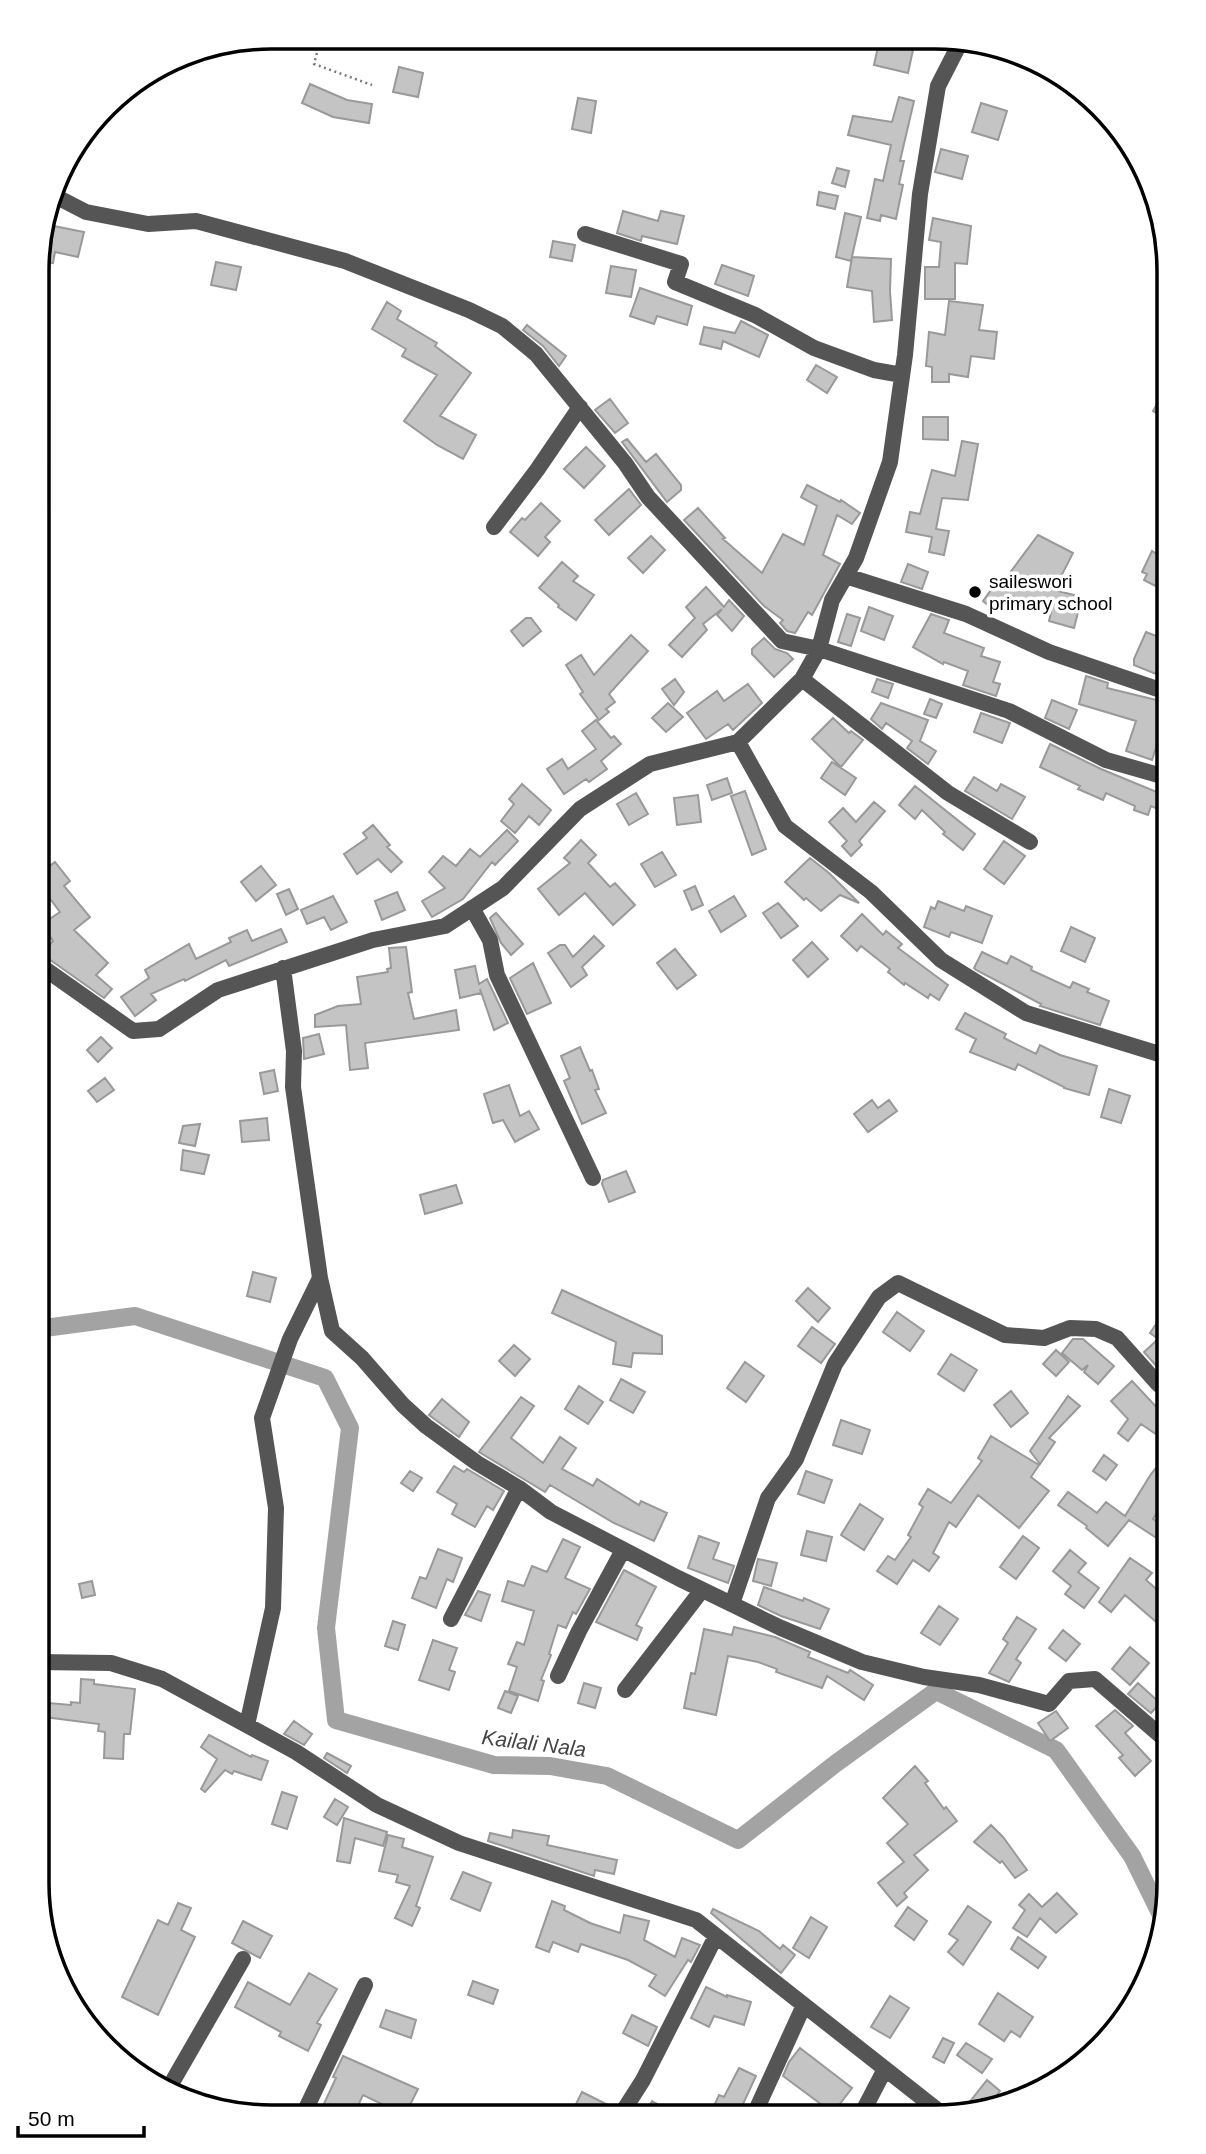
<svg xmlns="http://www.w3.org/2000/svg" width="1206" height="2154" font-family="Arial,sans-serif">
	<rect width="100%" height="100%" fill="#fff"/>
	<g fill="none" stroke-linecap="round" stroke-linejoin="round">
		<path stroke="#a3a3a3" stroke-width="18" d="M37,1329l98,-13 190,62 25,50 -24,200 10,92 158,45 56,1 57,10 131,64 97,-76 101,-73 120,59 76,106 32,65"/>
	</g>
	<path fill="#c4c4c4" stroke="#999" stroke-width="2" d="M879,42l34,8 -5,23 -34,-8z
		M399,67l24,6 -5,24 -25,-5z
		M310,84l37,16 25,4 -3,19 -36,-6 -31,-14z
		M899,97l15,4 -14,60h4l-5,23 4,1 -7,34 -15,-4 -1,6 -13,-3 8,-39 8,2 8,-36 -43,-10 5,-19 39,6z
		M578,98l18,3 -5,32 -19,-4z
		M981,103l26,8 -9,29 -26,-8z
		M941,149l27,7 -6,23 -27,-7z
		M837,168l12,3 -4,16 -13,-4z
		M819,192l19,4 -3,13 -18,-4z
		M623,211l35,10 3,-10 23,5 -7,28 -35,-8 -1,5 -24,-8z
		M845,213l16,4 -10,44 -15,-4z
		M933,218l38,8 -4,38 -12,-1v36h-30v-32h14l2,-25 -12,-2z
		M44,224l40,8 -6,25 -23,-5 -2,11 -14,-2 2,-13h-2v-8z
		M553,241l22,4 -3,16 -22,-4z
		M852,257l39,2 -1,32 2,29 -18,2 -2,-31 -25,-4z
		M216,262l25,5 -5,23 -25,-5z
		M722,265l32,11 -6,20 -33,-12z
		M611,266l25,4 -5,27 -25,-4z
		M640,288l52,18 -5,19 -30,-9 -3,8 -24,-8z
		M949,301l34,4 -4,25 18,2 -3,27 -23,-3 -3,21 -19,-3v8h-17v-15l-6,-1 3,-34 16,3z
		M387,302l14,9 -4,8 40,24 -2,3 36,27 -31,43 36,19 -13,24 -26,-14 -33,-24 33,-46 -35,-19 4,-7 -34,-20z
		M741,321l27,14 -9,22 -36,-16 -2,8 -21,-5 4,-17 31,6z
		M527,325l39,31 -7,10 -16,-20 -20,-16z
		M816,365l21,12 -10,16 -20,-13z
		M1169,382v38l-16,-9z
		M610,399l18,24 -13,10 -20,-23z
		M923,417h25v23l-25,-1z
		M627,439l19,23 10,-8 25,31v5l-14,12 -45,-60z
		M962,441l16,3 -10,56 -26,-2 -6,31 13,2 -5,24 -15,-3 3,-15 -26,-5 4,-20 10,2 12,-44 23,6z
		M586,447l19,19 -21,22 -20,-19z
		M807,485l33,17 1,-2 19,13 -8,11 -15,-9 -14,40 17,9 -28,51 -4,-3 -13,21 -8,-2 -7,-8 3,-3 -19,-14 -80,-86 14,-12 27,30 -2,1 39,34 21,-39 21,11 13,-39 -16,-9z
		M629,489l12,16 -32,30 -14,-15z
		M541,503l19,18 -15,16 5,5 -12,14 -28,-24 12,-14 3,2z
		M1038,535l35,18 -19,37 28,7 -8,31 -25,-7 2,-9 -44,-18 -13,16 -11,-9 13,-18 4,3z
		M651,536l14,14 -22,23 -15,-15z
		M1159,548l10,5v40l-25,-13 3,-6 -5,-2 10,-21 5,3z
		M562,562l16,14 -5,5 21,14 -18,25 -18,-13 1,-2 -20,-17z
		M908,564l20,8 -6,17 -21,-7z
		M706,587l18,20 5,-7 15,16 -12,15 -15,-16 5,-6 -19,15 4,6 -25,27 -13,-12 26,-27 -9,-11z
		M869,607l24,9 -9,24 -23,-9z
		M847,614l13,4 -9,28 -13,-4z
		M931,614l18,6 -5,13 40,15 -3,8 19,6 -7,20 7,2 -4,12 -33,-11 5,-14 -24,-9 -1,2 -30,-17z
		M526,618h5l10,13 -18,15 -12,-15z
		M1146,632l23,9 -13,33 -22,-9v-6z
		M631,635l17,16 -39,43 6,8 -9,7 3,3 -10,8 -19,-26 3,-2 -17,-27 15,-10 13,20z
		M764,638l11,11 12,4 6,6 -19,18 -22,-23v-5z
		M1086,676l22,7 -1,5 62,15v24l-6,-1 -11,34 -26,-9 10,-30 -57,-17z
		M675,679l9,13 -10,13 -12,-16z
		M877,679l16,5 -5,14 -16,-6z
		M748,684l14,19 -29,27 -5,-6 -22,15 -19,-26 30,-22 7,10z
		M930,699l12,5 -6,14 -12,-4z
		M1052,700l25,10 -8,19 -24,-11z
		M668,703l15,14 -17,15 -14,-14z
		M881,703l47,17 -8,21 16,10 -8,13 -21,-16 5,-7 -26,-18 -4,6 -11,-10z
		M981,713l29,10 -8,20 -28,-11z
		M833,718l16,15 2,-2 12,9 -22,27 -29,-28z
		M596,720l15,18 3,-2 7,8 -20,17 6,8 -18,13 -3,-3 -22,15 -17,-25 15,-10 6,10 28,-20 -14,-18z
		M1050,744l51,25 63,26 -6,14 -7,-3 -3,9 -14,-5 1,-4 -29,-13 -3,7 -25,-11 2,-3 -40,-19z
		M832,762l24,16 -11,17 -24,-17z
		M974,777l23,14 4,-7 24,13 -13,22 -47,-28z
		M727,778l5,15 -20,7 -5,-15z
		M522,784l29,26 -12,15 -10,-9 -14,17 -14,-12 13,-17 -5,-5z
		M915,786l60,48 -12,16 -20,-16 2,-2 -23,-22 -7,9 -16,-14z
		M745,791l21,58 -14,6 -21,-59z
		M636,793l12,21 -19,11 -12,-21z
		M698,795l3,27 -24,3 -3,-27z
		M874,802l11,9 -26,30 3,4 -11,11 -9,-10 5,-5 -18,-19 14,-14 13,14z
		M373,825l17,20 -3,2 15,15 -11,10 -13,-13 -21,15 -13,-20 23,-16 -4,-5z
		M507,830l11,11 -23,24 -3,-3 -29,37 -31,18 -10,-16 23,-13 -16,-16 14,-16 13,10 14,-17 10,8z
		M581,840l15,15 -8,8 22,24 5,-4 20,22 -22,20 -28,-32 -26,22 -21,-26 32,-26 -6,-5z
		M1004,841l21,15 -21,28 -20,-15z
		M662,852l14,23 -21,12 -14,-23z
		M810,858l19,15 30,30 -19,-8 -19,16 -15,-13 -2,2 -19,-18z
		M55,862l15,19 -6,5 26,31 -16,13 34,33 -12,12 16,14 -8,9 -62,-44 11,-13 -11,-17 18,-12 -22,-29v-8z
		M261,866l15,19 -20,16 -15,-19z
		M695,886l8,19 -11,5 -8,-19z
		M289,889l9,20 -12,6 -9,-21z
		M397,892l8,18 -23,10 -7,-19z
		M333,896l14,26 -16,8 -7,-13 -17,7 -6,-14z
		M734,896l12,20 -25,16 -12,-21z
		M938,901l26,10 2,-5 26,10 -10,27 -31,-11 -2,5 -25,-10 7,-20 4,2z
		M778,903l20,23 -17,12 -18,-25z
		M496,913l27,31 -12,11 -10,-12 -11,-25z
		M862,914l21,21 3,-4 16,13 -4,4 50,37 -9,15 -9,-6 -2,4 -23,-15 -1,2 -16,-13 2,-3 -29,-23 -4,5 -16,-15z
		M1071,927l24,11 -10,24 -24,-11z
		M281,929l6,13 -58,24 -3,-6 -41,21 -1,-2 -33,15 5,6 -21,16 -14,-19 28,-19 -4,-8 44,-26 7,15 35,-17 -2,-4 18,-8 5,11z
		M594,936l10,10 -22,21 5,8 -16,12 -23,-34 12,-8h5l8,12z
		M812,942l16,17 -20,18 -15,-17z
		M406,947l6,45 -4,1 6,26 42,-9 3,20 -94,13 3,25 -18,2 -4,-45 -31,2v-12l23,-9 23,-2 -4,-27 31,-5 -1,-3 4,-1 -2,-20z
		M675,949l21,26 -19,14 -20,-26z
		M982,952l25,12 4,-8 21,11 -1,3 39,18 3,-6 16,7 -2,3 22,9 -9,24 -60,-19 1,-2 -65,-34 -2,-2z
		M533,963l18,40 -24,11 -17,-36z
		M475,966l4,18 8,-5 21,44 -14,7 -14,-41 1,4 -21,5 -5,-28z
		M965,1013l41,21 -2,4 32,16 4,-9 20,10 37,11 -8,29 -25,-7v-1l-46,-23 -3,6 -45,-18 6,-13 -20,-10z
		M319,1034l5,20 -20,5 -1,-21z
		M101,1037l11,11 -14,14 -11,-12z
		M580,1047l10,24 2,-1 7,19 -4,1 11,23 -24,11 -18,-43 6,-3 -9,-22z
		M274,1070l4,21 -14,3 -4,-21z
		M105,1078l9,12 -17,12 -9,-11z
		M509,1085l11,31 9,-5 10,18 -24,13 -12,-22 -10,3 -9,-29z
		M1109,1089l21,7 -9,27 -20,-6z
		M872,1100l6,8 11,-8 8,11 -29,21 -14,-18z
		M267,1118l2,22 -27,2 -2,-21z
		M200,1124l-5,22 -16,-3 4,-17z
		M183,1150l26,5 -5,19 -23,-4z
		M626,1171l9,21 -26,10 -7,-18 1,-4z
		M456,1185l6,18 -37,11 -5,-19z
		M253,1272l23,6 -6,24 -23,-6z
		M808,1288l22,20 -12,14 -22,-21z
		M562,1290l100,46v18l-29,-1 -2,14 -18,-3 3,-22 -64,-29z
		M897,1312l27,19 -14,20 -27,-19z
		M1158,1321l11,7v8l-5,7 -14,-10z
		M812,1327l23,17 -14,19 -23,-17z
		M1073,1339h10l31,27 -16,18 -14,-12 4,-7 -6,5 -20,-17z
		M1156,1341l13,14v4l-10,10 -15,-17z
		M514,1345l16,14 -15,17 -16,-15z
		M1056,1350l13,12 -13,14 -13,-12z
		M951,1354l26,16 -13,21 -26,-17z
		M745,1362l19,14 -18,26 -19,-14z
		M621,1379l24,13 -12,21 -23,-13z
		M1132,1381l29,31 8,-10v41l-28,-19 -13,17 -10,-8 10,-14 -17,-18z
		M579,1386l24,16 -15,22 -23,-15z
		M1011,1391l17,22 -17,14 -17,-22z
		M1068,1396l12,10 -31,32 6,4 -15,22 -10,-13z
		M521,1397l13,9 -23,32 32,25 17,-26 16,11 -14,21 31,17 4,-7 42,26 2,-4 26,12 -13,28 -40,-18 -64,-38 -5,7 -66,-40z
		M442,1399l27,23 -10,15 -30,-22z
		M841,1420l29,10 -8,24 -29,-9z
		M991,1436l48,29 -8,12 18,14 -30,37 -41,-33 -22,32 -7,-5 -16,31 6,4 -10,14 -16,-11 -16,24 -20,-13 11,-15 7,4 16,-23 -3,-2 15,-28 -4,-3 9,-15 23,14 31,-42 -4,-3z
		M1169,1452v42l-16,25 16,10v7l-5,7 -35,-23 -21,26 -22,-18 1,-2 -29,-21 10,-13 29,21 9,-11 19,14 26,-42z
		M1104,1455l13,10 -11,15 -13,-9z
		M454,1466l10,6 3,-3 37,22 -11,19 -6,-4 -12,21 -23,-13 5,-10 -20,-12z
		M410,1471l12,7 -9,13 -12,-8z
		M806,1471l26,9 -8,23 -26,-9z
		M860,1504l23,15 -19,31 -23,-15z
		M807,1531l25,6 -6,24 -25,-6z
		M699,1536l20,7 -6,16 21,7 -6,17 -40,-15z
		M1023,1536l16,12 -23,31 -16,-12z
		M563,1539l17,8 -15,31 25,11 -14,25 -3,-2 -7,16 -8,-3 -9,29 2,1 -10,25 3,1 -6,20 -29,-10 8,-24 -9,-3 9,-22 7,3 10,-34 -32,-10 6,-20 16,5 8,-20 15,6z
		M438,1549l24,9 -9,24 -6,-3 -11,29 -24,-10 8,-21 6,2z
		M1070,1550l16,13 -8,9 21,16 -15,20 -19,-14 6,-8 -18,-15z
		M1130,1558l22,15 -6,7 23,20v33l-44,-38 -14,17 -12,-10z
		M758,1559l19,4 -6,23 -18,-5z
		M624,1570l32,17 -20,38 6,3 -5,12 -41,-18z
		M92,1581l3,14 -13,3 -3,-14z
		M764,1587l39,14 1,-3 25,11 -9,20 -39,-13 -23,-11z
		M478,1591l12,4 -9,26 -16,-6z
		M939,1606l19,13 -18,26 -19,-12z
		M1017,1617l19,12 -20,30 5,4 -12,19 -20,-9 19,-30 -5,-4z
		M393,1621l12,4 -7,25 -13,-4z
		M734,1627l41,10 35,15 -2,5 40,16 2,-3 23,15 -9,15 -37,-24 -5,12 -46,-16 1,-3 -19,-7 -30,-6 -12,59 -32,-7 7,-35 4,1 9,-45 28,6z
		M1063,1630l17,14 -14,17 -17,-13z
		M433,1640l24,8 -8,22 6,2 -6,18 -30,-10z
		M1130,1647l19,16 -19,22 -18,-16z
		M81,1679l13,1v4l41,5 -5,45h-6l-1,25 -19,-1 1,-26 -7,-1 1,-7 -62,-8v-14l34,3v-3l9,1z
		M584,1683l17,5 -6,20 -17,-5z
		M1138,1683l22,20 -9,10 -23,-19z
		M505,1691l13,5 -7,17 -13,-5z
		M1115,1710l18,16 -8,7 26,28 -16,15 -16,-18 4,-3 -27,-29z
		M1056,1711l12,17 -18,13 -12,-18z
		M294,1721l18,13 -8,11 -20,-11z
		M209,1735l42,22 1,-2 16,6 -7,19 -27,-9 -2,3 -7,-4 -20,22 -4,-3 16,-30 -16,-12z
		M327,1753l24,13 -4,7 -23,-15z
		M915,1766l13,15 -3,2 19,26 2,-2 11,14 -43,34 14,15 -24,23 3,4 -10,9 -19,-23 26,-21 -17,-19 21,-19 -25,-26z
		M282,1792l15,5 -10,32 -15,-5z
		M335,1799l13,8 -11,18 -13,-8z
		M344,1818l43,14 -4,14 -28,-8 -5,25 -13,-2z
		M991,1825l12,12 24,33 -12,8 -13,-17 -2,2 -26,-21z
		M513,1830l36,6 -2,9 70,15 -3,14 -19,-4 -1,6 -106,-35 2,-8 22,5z
		M388,1835l16,4 -2,8 31,10 -17,49 4,2 -8,18 -17,-8 15,-32 -14,-4 2,-7 -19,-4z
		M463,1872l28,11 -11,28 -29,-12z
		M1057,1893l20,21 -21,19 -16,-15 -13,19 -14,-9 12,-18 -6,-5 10,-11 13,13z
		M552,1901l13,5 -1,4 26,13 30,10 4,-18 25,6 -5,19 31,17 7,-19 18,7 -9,17 -3,-2 -23,36 -16,-10 7,-11 -28,-15 -47,-16 -3,8 -25,-10 -4,10 -13,-5z
		M178,1903l13,5 -10,22 14,7 -37,78 -36,-18 36,-77 10,5z
		M968,1906l23,16 -28,43 -15,-13 10,-12 -9,-6z
		M908,1907l19,14 -13,19 -19,-14z
		M713,1909l46,22 21,18 3,-4 12,10 -14,18 -70,-60z
		M811,1917l16,10 -18,31 -16,-10z
		M243,1921l29,15 -12,22 -28,-15z
		M1018,1937l28,20 -8,11 -27,-19z
		M309,1973l28,16 -20,34 4,2 -13,26 -29,-15 2,-4 -46,-25 13,-25 42,23z
		M473,1981l25,9 -5,14 -25,-9z
		M706,1987l21,10v-2l24,7 -7,23 -30,-9 -5,11 -18,-9z
		M998,1993l35,24 -13,20 -9,-6 -7,10 -25,-17z
		M890,1996l19,12 -19,30 -19,-11z
		M386,2010l30,10 -5,18 -31,-11z
		M632,2015l25,12 -9,19 -25,-13z
		M943,2038l11,5 -10,20 -11,-6z
		M966,2043l26,16 -10,14 -25,-18z
		M800,2048l52,40 -19,25 -50,-37 6,-14z
		M343,2056l75,33 -13,26 -42,-20 -10,21 -20,-1 -12,-5 15,-32 -3,-1z
		M739,2068l17,8 -19,41h-28l10,-22 5,2z
		M987,2080l13,11 -14,18 -25,4z
		M582,2092l26,13 -5,11h-33z
		M652,2101l27,15h-35z"/>
	<g fill="none" stroke-linecap="round" stroke-linejoin="round">
		<path stroke="#777" stroke-width="2.5" stroke-dasharray="2 3.5" stroke-linecap="butt" d="M321,37l-7,27 58,21"/>
		<path stroke="#555" stroke-width="16" d="M53,195l33,17 62,12 48,-3 149,40 124,49 33,16 34,28 89,109 23,34 134,144 37,8 190,62 97,49 63,18
			M585,234l96,30 -6,18 80,33 59,33 60,22 28,5
			M494,527l43,-57 43,-63
			M846,576l120,38 83,38 120,41
			M802,679l146,114 82,49
			M738,742l47,84 86,66 70,68 85,53 143,44
			M472,908l18,32 7,35 96,203
			M38,964l95,67 26,-2 59,-39 155,-50 72,-14 58,-38 77,-79 70,-45 88,-22 64,-63 17,-30 13,-49 24,-42 34,-96 15,-107 15,-161 18,-108 23,-45
			M283,968l11,83 -1,36 27,191 12,53 30,27 41,47 23,21 51,37 42,25 32,24 127,66 103,50 81,34 62,15 55,8 70,19 20,-23 26,-2 74,64
			M732,1604l36,-106 28,-39 39,-95 44,-67 19,-14 107,52 39,3 26,-10 26,1 21,9 41,46 11,8
			M451,1619l68,-131
			M37,1662l74,1 51,16 134,73 81,53 82,38 237,77 249,196
			M558,1676l21,-45 44,-81
			M625,1690l77,-100
			M247,1725l26,-117 3,-100 -14,-90 28,-79 30,-61
			M170,2086l73,-127
			M303,2115l62,-130
			M620,2116l23,-36 73,-144
			M753,2117l51,-112
			M860,2117l25,-48"/>
	</g>
	<circle fill="#000" stroke="#fff" stroke-width="2.5" cx="975" cy="592" r="7"/>
	<g text-anchor="middle" dominant-baseline="central" stroke-width="7" stroke-linejoin="round" paint-order="stroke">
		<g font-size="19" fill="#000" stroke="#fff" text-anchor="start">
			<text x="989" y="581">saileswori<tspan x="989" dy="22">primary school</tspan></text>
		</g>
		<g font-size="21" font-style="italic" fill="#444" stroke="#fff">
			<text transform="translate(534 1743) rotate(7)">Kailali Nala</text>
		</g>
	</g>
	<path d="M0 0H1206V2154H0ZM271 49H935A222 222 0 0 1 1157 271V1883A222 222 0 0 1 935 2105H271A222 222 0 0 1 49 1883V271A222 222 0 0 1 271 49Z" fill="#fff" fill-rule="evenodd"/>
	<path fill="none" stroke="#000" stroke-width="3.5" d="M271 49H935A222 222 0 0 1 1157 271V1883A222 222 0 0 1 935 2105H271A222 222 0 0 1 49 1883V271A222 222 0 0 1 271 49Z"/>
	<path d="M18 2126v10h126v-10" fill="none" stroke="#000000" stroke-width="3.5"/>
	<text x="28" y="2126" font-size="21" fill="#000000" stroke="#ffffff" stroke-width="5" paint-order="stroke">50 m</text>
</svg>
